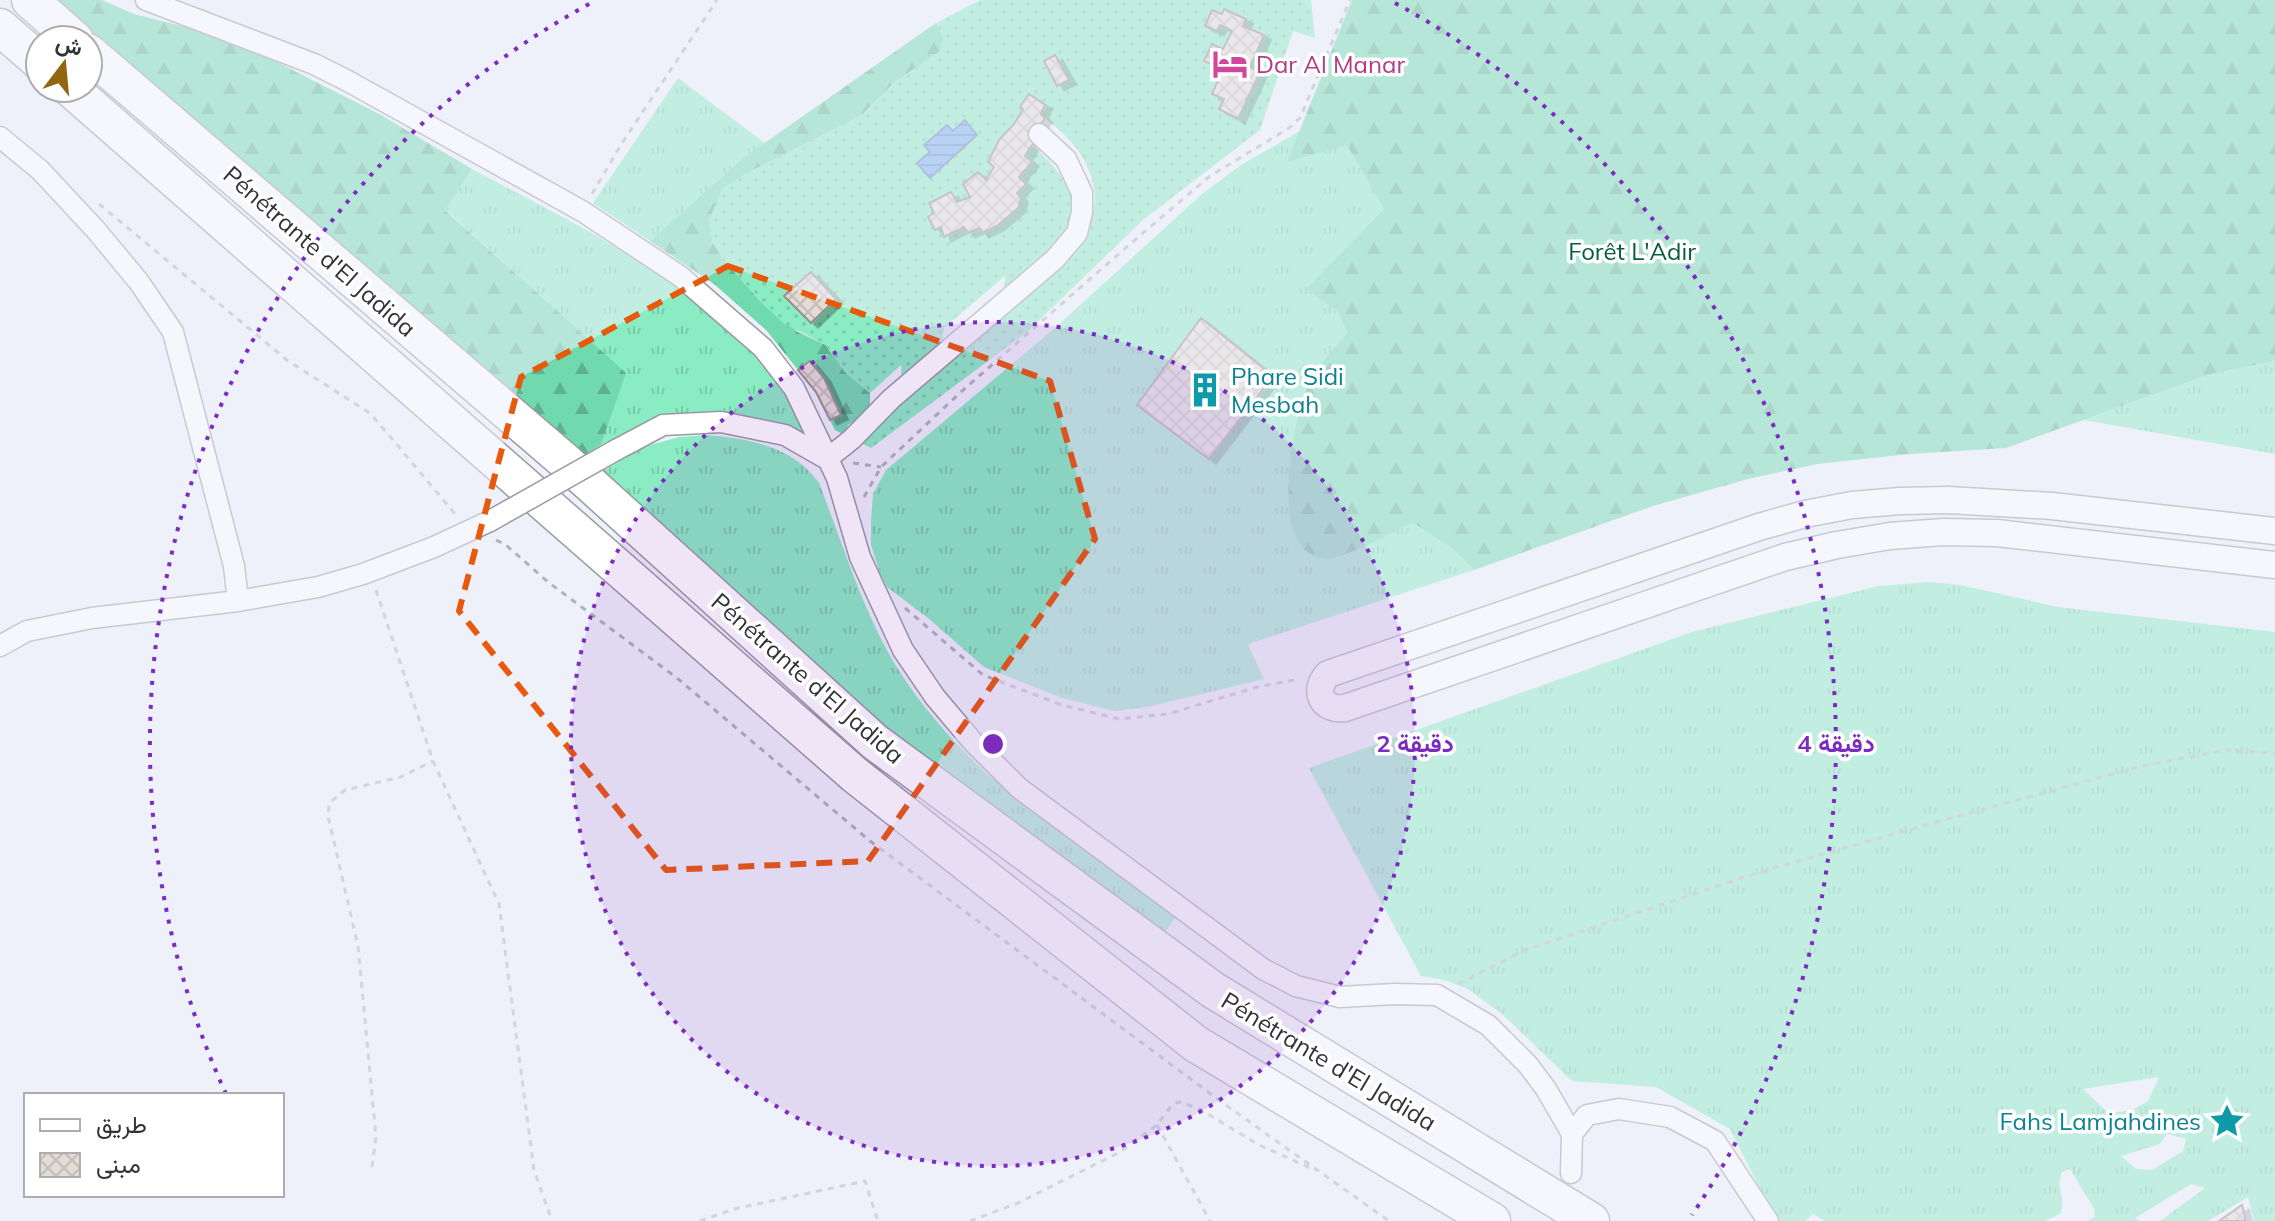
<svg xmlns="http://www.w3.org/2000/svg" width="2275" height="1221" font-family="Mulish,Vazirmatn,sans-serif">
	<defs>
		<pattern id="grass-tufts" width="24" height="20" patternUnits="userSpaceOnUse" patternTransform="scale(2)"><rect width="24" height="20" fill="#8aecc2"/><path d="M3 7l-1-3M5 7V3M7 7l1-3M15 17l-1-3M17 17v-4M19 17l1-3" fill="none" stroke="#78cba7"/></pattern>
		<pattern id="forest-firs" width="22" height="20" patternUnits="userSpaceOnUse" patternTransform="scale(2)"><rect width="22" height="20" fill="#71d9ae"/><path d="M5 1l3.5 6h-7zM16 11l3.5 6h-7z" fill="#5db18e"/></pattern>
		<pattern id="garden-dots" width="8" height="8" patternUnits="userSpaceOnUse" patternTransform="scale(2)"><rect width="8" height="8" fill="#8aecc2"/><path d="M2 2h.1M6 6h.1" fill="none" stroke="#78cba7" stroke-width="1.8" stroke-linecap="round"/></pattern>
		<pattern id="water-rules" width="6" height="5" patternUnits="userSpaceOnUse" patternTransform="scale(2)"><rect width="6" height="5" fill="#77aef2"/><path d="M0 2.5h6" fill="none" stroke="#628ec5"/></pattern>
		<pattern id="building-cross-hatch" width="8" height="8" patternUnits="userSpaceOnUse" patternTransform="scale(2)"><rect width="8" height="8" fill="#e4dbd5"/><path d="M0 0l8 8M0 8l8-8" fill="none" stroke="#c4bcb7"/></pattern>
		<filter id="shadow"><feDropShadow dx="7" dy="4.5" stdDeviation="0" flood-color="#0004"/></filter>
	</defs>
	<rect width="100%" height="100%" fill="#eff1fa"/>
	<path fill="url(#grass-tufts)" fill-rule="evenodd" d="M678,78l87,65 -22,15 -93,83 -57,-38z
		M1300,131l-12,29 59,-16 37,65 -77,79 31,24 9,21 -22,27 -16,24 22,175 82,-36 40,26 21,21 -226,74 16,35 -117,28 -32,4 -53,-13 -78,-31 -56,-49 -41,-31 -7,-14 -9,-28v-24l2,-27 13,-24 170,-143 146,-133 39,-29z
		M472,169c98,52 204,103 282,184 14,14 29,29 40,47 6,10 8,24 12,35l-133,-19 -29,7 -43,22 24,-72 -180,-164z
		M2275,361v93l-191,-34 127,-46z
		M707,435c43,4 86,11 112,48 24,61 44,130 79,186 25,40 57,75 91,107l187,141 -17,23 -241,-178 -325,-285 50,-30 36,-10z
		M1930,582l30,3 98,22 217,25v589h-21l-6,-24 -40,24h-48l45,-33 -14,-4 -56,34 4,3h-52l8,-4 -1,-8 -24,-40 -8,3c-7,16 5,25 -2,42l-15,7h-220l-12,-7 -8,7h-24l-23,-36 -28,-56 -74,-42 -84,-6 -70,-67 -34,-25 -24,-9 -23,-4 -112,-208 383,-136 187,-46zM2159,1077l-11,24 -14,8 -20,4 -9,-3 -22,-21zM2167,1134l19,5 -3,12 -31,19 -16,-1 -15,-13 39,-12z"/>
	<path fill="url(#forest-firs)" d="M44,0h58l32,14 56,14 89,35 102,52 91,54 -27,41 181,163 -25,72 -25,15z
		M1352,0h923v361l-64,13 -205,74 -96,6 -93,10 -69,15 -95,27 -179,64 -21,-21 -40,-26c-18,8 -71,36 -86,36 -62,-3 -34,-136 -20,-171 9,-21 26,-38 40,-55l-9,-21 -32,-23 78,-80 -37,-64 -60,17z
		M936,23l8,16 -4,12 -45,31 -33,33 -116,59 -34,67 10,17 39,44 37,30 28,13 19,27 25,21v19l-22,13 -3,10 -10,-5 -5,-10 10,-6 -16,-36 -14,-17 -12,9 -32,-40 -52,-46 -64,-43 93,-83z"/>
	<path fill="url(#garden-dots)" d="M980,0h331l4,38 -22,-7 -33,99 -117,90 -116,112 -156,116 -12,-6 26,-31 199,-173c26,-47 1,-92 -40,-120l-7,10 4,3 -9,14c27,24 55,54 33,92 -9,15 -47,42 -61,55l1,-16 -61,52 -2,17 -40,34 -1,-14 -31,28 -25,-21 -19,-27 -43,-22 -22,-21 -39,-44 -10,-17 -3,-21 13,-31 23,-15 117,-59 33,-33 45,-31 4,-12 -8,-16z"/>
	<path fill="url(#water-rules)" stroke="#6389ba" stroke-width="2" d="M965,120l12,15 -47,43 -13,-15 13,-11 -6,-7 23,-20 6,6z"/>
	<path fill="url(#building-cross-hatch)" stroke="#988f8a" stroke-width="2" filter="url(#shadow)" d="M1224,9l22,10 -3,7 21,9 -14,32 10,5 -22,47 -19,-10 5,-10 -12,-5 7,-16 -8,-4 4,-8 -11,-5 8,-17 11,5 9,-18 -12,-6 -3,6 -12,-5 7,-16 10,4z
		M1055,55l14,25 -12,6 -13,-25z
		M1029,94l16,11 -4,9 4,4 -8,11 4,2 -16,25 7,6 -13,15 7,7 -9,9 4,5 -3,10 -21,18 -15,7 -3,-5 -11,5 -4,-6 -20,10 -3,-10 -6,3 -7,-13 6,-4 -5,-10 22,-11 6,10 13,-5 -7,-13 15,-12 8,8 8,-13 -6,-5 11,-22 15,-16 9,-15 -3,-2z
		M811,272l25,27 -25,24 -27,-27z
		M1201,318l72,58 -64,83 -72,-54z
		M810,361l14,17 17,37 -11,5 -14,-28 -18,-22z
		M2242,1205l4,16h-27z"/>
	<g fill="none" stroke-linecap="round" stroke-linejoin="round">
		<g stroke="#999aa3" stroke-width="23">
			<path id="minor" d="M146,0l168,64 32,16 236,131 98,65 83,72 31,40 43,90 23,79 43,93 32,47 38,45 46,46 244,181 33,17 44,11 54,-3 43,1 51,30 40,40 18,24 26,45 -1,39
				M0,137l40,33 55,59 44,53 34,50 61,234 4,35
				M616,450l47,-25 58,-3 64,13 42,24 25,-20 39,-40 164,-140 22,-26 5,-21v-19l-16,-34 -27,-25
				M0,646l27,-15 65,-13 146,-17 80,-14 45,-13 71,-27 56,-26
				M1572,1134l15,-19 32,-6 51,8 45,24 53,80"/>
		</g>
		<g stroke="#999aa3" stroke-width="29">
			<path id="tertiary" d="M2275,531l-223,-25 -104,-6 -48,1 -48,4 -47,9 -46,13 -431,147c-16,17 -6,37 17,34l440,-151 52,-12 53,-9 53,-4 54,1 278,32"/>
		</g>
		<g stroke="#999aa3" stroke-width="39">
			<path id="motorway" d="M30,0l45,40
				M0,27l40,35
				M88,52l479,411 308,279 338,248 378,231
				M70,88l785,687 341,269 296,177"/>
		</g>
		<path stroke="#b1b2b9" stroke-width="3" stroke-dasharray="6 6" stroke-linecap="butt" d="M592,194l30,-51 95,-143
			M99,204l188,156 84,54 85,101
			M853,463l28,4
			M864,497l17,-30 81,-76 167,-146 81,-69 79,-48 11,-10 50,-118
			M496,540l10,5 42,37 129,96 193,163 353,262 166,118
			M376,590l57,171 66,143 35,266 18,51
			M905,608l78,67 79,30 57,14 49,-5 89,-27 43,-8
			M1458,984l67,-34 241,-80 167,-47 209,-57 84,-16 49,3
			M1157,1125l53,96
			M372,1167l4,-30 -18,-191 -30,-130 1,-13 16,-13 56,-13 32,-16
			M700,1221l34,-12 131,-28 13,40
			M970,1221l48,-18 102,-51 37,-27 15,-20 7,-3 19,6 61,37 56,25"/>
		<use href="#minor" stroke="#fff" stroke-width="20"/>
		<use href="#tertiary" stroke="#fff" stroke-width="26"/>
		<use href="#motorway" stroke="#fff" stroke-width="36"/>
		<g stroke="#999aa3" stroke-width="23" stroke-linecap="butt">
			<path id="minor-bridge" d="M490,521l126,-71"/>
		</g>
		<use href="#minor-bridge" stroke="#fff" stroke-width="20"/>
	</g>
	<path d="M0 0H2275V1221H0ZM728,266l322,115 45,158 -227,322 -202,9 -207,-259 62,-234z" fill="#eff1fa" fill-opacity=".55" fill-rule="evenodd"/>
	<path fill="none" stroke="#e8590c" stroke-width="6" stroke-dasharray="16 10" stroke-linejoin="round" d="M728,266l322,115 45,158 -227,322 -202,9 -207,-259 62,-234z"/>
	<circle cx="993" cy="744" r="422" fill="#7b2cbf" fill-opacity=".12"/>
	<g fill="none" stroke="#7b2cbf" stroke-width="4" stroke-dasharray="4 8">
		<circle cx="993" cy="744" r="422"/>
		<path d="M226 1094A843 843 0 0 1 591 3M1395 3A843 843 0 0 1 1692 1215"/>
	</g>
	<defs>
		<g id="hotel-bare" transform="scale(2.76)"><path d="M-6-4.5h1.5V1H6V5H4.5V3h-9V5H-6ZM-4 0a1.8 1.8 0 1 1 3.6 0ZM.5 0V-2.5h3Q6-2.5 6 0Z" fill="#d1479c" stroke="#fff" stroke-width="2.5" paint-order="stroke"/></g>
		<g id="building-bare" transform="scale(2.76)"><path d="M-4-6H4V6H1V3H-1V6H-4ZM-2.5-4.3h1.7v1.8h-1.7ZM.8-4.3h1.7v1.8H.8ZM-2.5-1h1.7V.8h-1.7ZM.8-1h1.7V.8H.8Z" fill="#0f9aa8" stroke="#fff" stroke-width="2.5" paint-order="stroke"/></g>
		<g id="sight-bare" transform="scale(2.76)"><path d="M0-6L1.8-2.2L6-1.7L2.9 1.2L3.7 5.4L0 3.3L-3.7 5.4L-2.9 1.2L-6-1.7L-1.8-2.2Z" fill="#0f9aa8" stroke="#fff" stroke-width="2.5" paint-order="stroke"/></g>
	</defs>
	<g fill-rule="evenodd">
		<use href="#hotel-bare" x="1230" y="64"/>
		<use href="#building-bare" x="1205" y="390"/>
		<use href="#sight-bare" x="2227" y="1121"/>
	</g>
	<g text-anchor="middle" dominant-baseline="central" stroke-width="7" stroke-linejoin="round" paint-order="stroke">
		<g font-size="24" fill="#b23c85" stroke="#fff" text-anchor="start">
			<text x="1256" y="64">Dar Al Manar</text>
		</g>
		<g font-size="24" fill="#333337" stroke="#fff">
			<text transform="translate(320 251) rotate(41)">Pénétrante d'El Jadida</text>
			<text transform="translate(808 678) rotate(41)">Pénétrante d'El Jadida</text>
			<text transform="translate(1329 1061) rotate(31)">Pénétrante d'El Jadida</text>
		</g>
		<g font-size="24" fill="#075d42" stroke="#fff">
			<text x="1632" y="251">Forêt L'Adir</text>
		</g>
		<g font-size="24" fill="#0d838f" stroke="#fff" text-anchor="start">
			<text x="1231" y="376">Phare Sidi<tspan x="1231" dy="28">Mesbah</tspan></text>
			<text x="2201" y="1121" text-anchor="end">Fahs Lamjahdines</text>
		</g>
	</g>
	<circle cx="993" cy="744" r="12" fill="#7b2cbf" stroke="#fff" stroke-width="4"/>
	<g font-size="24" text-anchor="middle" font-weight="bold" fill="#7b2cbf" stroke="#fff" stroke-width="7" stroke-linejoin="round" paint-order="stroke">
		<text x="1415" y="752">2 دقيقة</text>
		<text x="1836" y="752">4 دقيقة</text>
	</g>
	<rect x="24" y="1093" width="260" height="104" fill="#ffffff" stroke="#adadaf" stroke-width="2"/>
	<rect x="40" y="1119" width="40" height="12" fill="#ffffff" stroke="#adadaf" stroke-width="2"/>
	<text x="96" y="1133" font-size="24" fill="#333337">طريق</text>
	<rect x="40" y="1153" width="40" height="24" fill="url(#building-cross-hatch)" stroke="#adadaf" stroke-width="2"/>
	<text x="96" y="1173" font-size="24" fill="#333337">مبنى</text>
	<g transform="translate(64 64) rotate(16)"><circle r="38" fill="#ffffff" stroke="#adadaf" stroke-width="2"/>
	<path d="M0-6L14 30L0 20L-14 30Z" fill="#90670d"/>
	<text y="-12" font-size="22" font-weight="bold" text-anchor="middle" fill="#333337">ش</text>
	</g>
</svg>
